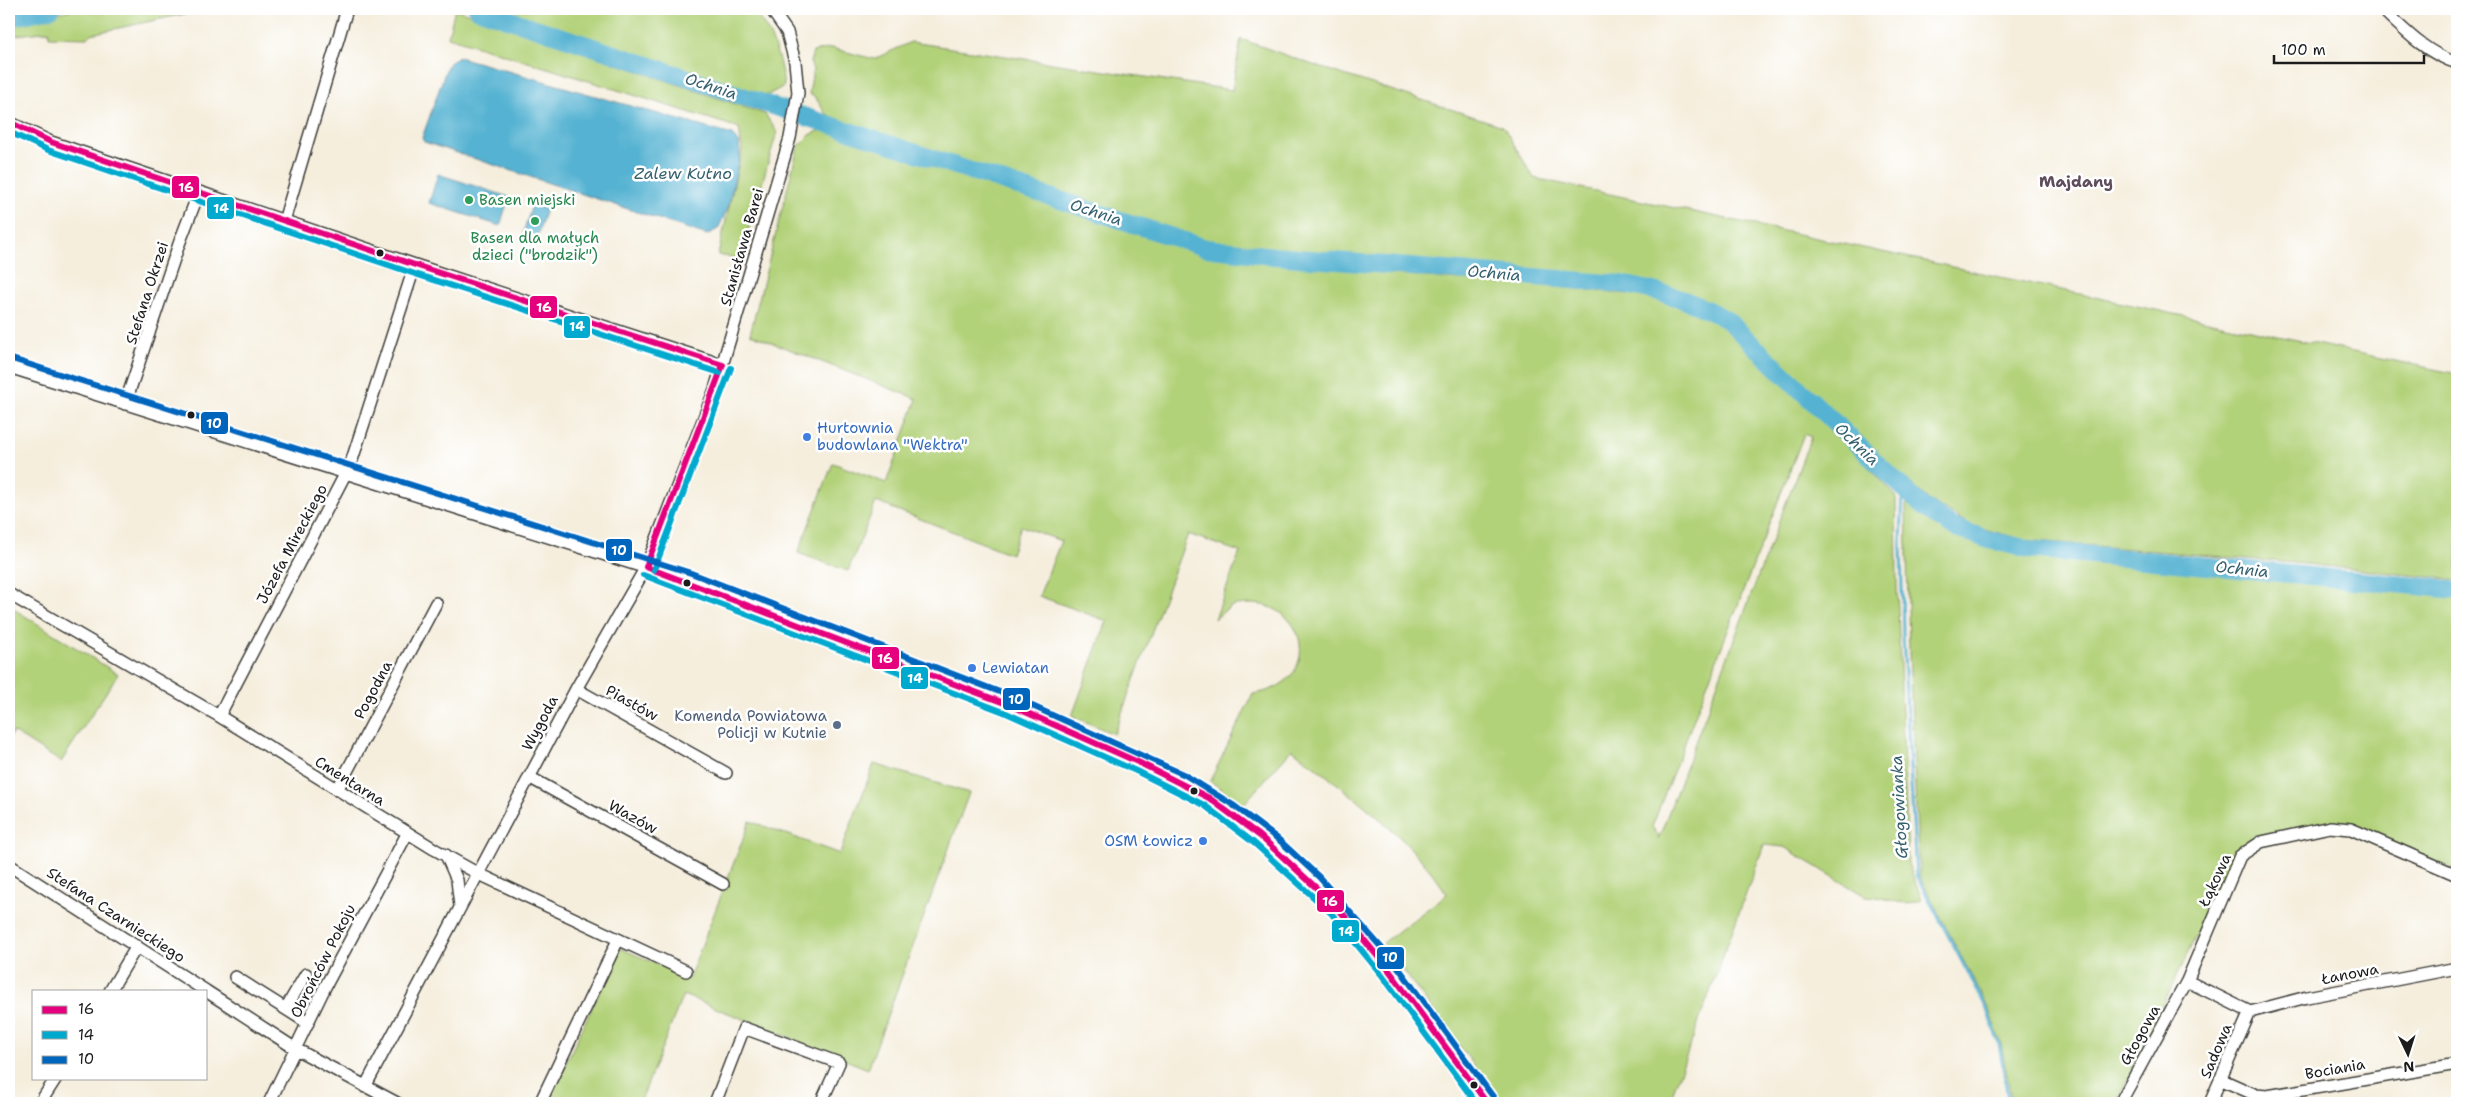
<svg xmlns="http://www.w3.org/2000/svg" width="2466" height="1112" font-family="'Shantell Sans',sans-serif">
	<rect width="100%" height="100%" fill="#fff"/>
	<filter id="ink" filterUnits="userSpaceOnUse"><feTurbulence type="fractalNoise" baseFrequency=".02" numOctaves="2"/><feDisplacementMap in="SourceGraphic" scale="10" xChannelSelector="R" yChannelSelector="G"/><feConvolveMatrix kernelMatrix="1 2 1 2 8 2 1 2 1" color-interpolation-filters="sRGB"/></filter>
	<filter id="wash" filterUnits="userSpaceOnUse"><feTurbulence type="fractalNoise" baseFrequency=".0096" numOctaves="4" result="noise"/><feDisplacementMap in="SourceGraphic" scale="20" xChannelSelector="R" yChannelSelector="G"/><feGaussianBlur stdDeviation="1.12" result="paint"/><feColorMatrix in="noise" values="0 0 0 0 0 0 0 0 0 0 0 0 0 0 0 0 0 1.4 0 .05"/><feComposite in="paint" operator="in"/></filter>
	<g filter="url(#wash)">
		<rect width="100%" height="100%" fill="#f5eedd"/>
		<path fill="#b2d279" stroke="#67774a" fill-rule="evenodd" d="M76,9h131l-116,25 -3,4 -39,-1v-6l-40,5v-14z
			M455,9l310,105 12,18 -37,127 -22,-4 24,-105 -3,-22 -291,-91z
			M493,9h257c22,19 30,49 34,77l-16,9 -16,-2z
			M1241,39l75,27 187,60 31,52 923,196v206l-151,-16 -281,-24 -55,-15 -40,-24 -188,-173 -36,-26 -46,-17 -44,-7 -295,-23 -111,-13 -352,-115 -32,-13 -11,-17 -6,-3 4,-24 -3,-8 3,-10 18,-4 43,11 37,-17 321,48z
			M821,130l396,127 241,23 16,-1 185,18 53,21 42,37 33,32 20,15 89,94 1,91 11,276 14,37c-23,8 -34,-4 -57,-4l-81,-49 -20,-2 -95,258h-167l-119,-160 64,-49c-39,-60 -99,-101 -155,-145l-49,56 -33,-24 43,-87c72,-10 55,-92 -4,-90 -6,1 -14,0 -19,3 -5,3 -10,8 -15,12l25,-67 -52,-18 -74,200 -42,-18 35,-95 -68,-25 22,-55 -40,-15 -10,28 -135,-52 -28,69 -50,-18 35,-90 53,20 31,-84 -167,-65 48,-187 12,-12zM1804,434l7,3 -153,403 1,-4 -7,-9z
			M1908,502c16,7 29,21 45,29 53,25 113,29 171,31l333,33v275l-127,-47 -81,17 -10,8 -6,11 -117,244h-104l-11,-59 -13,-37 -69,-131 -10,-224 -3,-147z
			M9,606l109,68 -57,88 -48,-30 -4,6z
			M874,764l95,29 -101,276 -185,-74 -43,108h-93l73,-155 69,30 61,-157 90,33z"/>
		<path fill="#54b2d2" stroke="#386777" d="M459,57l273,78 7,7 1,12 -12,54 -10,21 -11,6 -283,-93 -2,-4 26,-74z
			M438,174l71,23 -9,29 -71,-23z
			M532,205l14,4 -9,29 -14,-5z"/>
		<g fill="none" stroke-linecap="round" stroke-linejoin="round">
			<path stroke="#54b2d2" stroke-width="3" d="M1903,488l-2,55 2,94 13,238 70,132 13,37 10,59"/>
			<path stroke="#54b2d2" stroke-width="18" d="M477,9l729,239 68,8 347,28c41,8 69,15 106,36l195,186 29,20 38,14 40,9 428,41
				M9,18l42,-9"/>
		</g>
	</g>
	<g filter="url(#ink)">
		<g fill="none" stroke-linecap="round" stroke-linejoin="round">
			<g stroke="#3d3c39" stroke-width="14">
				<path id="minor" d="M2382,9c22,21 45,45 75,54
					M9,122l42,20 148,50 216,73 308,100
					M284,221l63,-212
					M9,367l679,214 319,123 174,79c129,68 224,203 306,320
					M125,404l54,-160 20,-52
					M9,594l210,122 215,133 43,24 209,98
					M576,689l150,84
					M219,716l132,-253 64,-198
					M529,777l194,107
					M337,790l99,-187
					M446,855l11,25 3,26
					M9,865l197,126
					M235,977l73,46
					M110,991l27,-45
					M206,991l90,58 101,54
					M286,1008l20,-34
					M2250,1012l-63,-31 53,-125 21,-14 69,-15 21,2 106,46
					M2250,1012l57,-15 150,-29
					M2220,1079l36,16 11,1 190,-32
					M365,1087l211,-398 70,-122 69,-178 75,-251 8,-45 -3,-31 -8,-30 -16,-23
					M40,1103l16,-25
					M269,1103l56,-116 82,-153
					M540,1103l78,-163
					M715,1103l29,-75 95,35 -18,40
					M2120,1103l67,-122
					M2210,1103l40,-91"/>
			</g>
			<use href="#minor" stroke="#fff" stroke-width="11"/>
			<g stroke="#fff" stroke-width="10">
				<path id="bus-1" d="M9,122l42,20 364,123 308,100
					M646,567l361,137 133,59 69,35 51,38 77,71 51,62 99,134
					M646,567l77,-202"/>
			</g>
			<g stroke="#fff" stroke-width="10">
				<path id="bus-2" d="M9,132l39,18 364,123 308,100
					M654,570l77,-202
					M643,575l361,137 132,59 68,34 50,38 77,70 50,61 95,129"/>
			</g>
			<g stroke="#fff" stroke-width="10">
				<path id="bus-3" d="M12,359l679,214 319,123 175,79 48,30 45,34 41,38 76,86 99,135"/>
			</g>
			<use href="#bus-1" stroke="#e5007d" stroke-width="6"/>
			<use href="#bus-2" stroke="#00a9ce" stroke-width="6"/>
			<use href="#bus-3" stroke="#0065bd" stroke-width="6"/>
		</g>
	</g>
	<g fill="#2e9e5b" stroke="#fff" stroke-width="2">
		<circle cx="469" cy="200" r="5"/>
		<circle cx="535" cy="221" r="5"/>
	</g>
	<g fill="#1c1c1c" stroke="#fff" stroke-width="2">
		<circle cx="380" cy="253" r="4.5"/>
		<circle cx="191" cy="415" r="4.5"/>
		<circle cx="687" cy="583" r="4.5"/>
		<circle cx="1194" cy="791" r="4.5"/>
		<circle cx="1474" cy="1085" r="4.5"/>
	</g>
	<g fill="#3f7fe0" stroke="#fff" stroke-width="2">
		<circle cx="807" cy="437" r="5"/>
		<circle cx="972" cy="668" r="5"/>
		<circle cx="1203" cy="841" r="5"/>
	</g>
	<circle fill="#5c6f8a" stroke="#fff" stroke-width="2" cx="837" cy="725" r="5"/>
	<g text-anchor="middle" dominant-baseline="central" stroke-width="5" stroke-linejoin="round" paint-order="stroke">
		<g font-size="15" fill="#27864d" stroke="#fff" text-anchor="start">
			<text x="479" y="200">Basen miejski</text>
			<text x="535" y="238" text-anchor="middle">Basen dla małych<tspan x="535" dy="17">dzieci ("brodzik")</tspan></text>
		</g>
		<g font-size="15" fill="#1c1c1c" stroke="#fff">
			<text transform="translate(742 247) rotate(-74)">Stanisława Barei</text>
			<text transform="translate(147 293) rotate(-72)">Stefana Okrzei</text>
			<text transform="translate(292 544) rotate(-62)">Józefa Mireckiego</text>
			<text transform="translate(373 690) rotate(-62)">Pogodna</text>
			<text transform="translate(632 703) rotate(29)">Piastów</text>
			<text transform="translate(540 723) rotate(-62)">Wygoda</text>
			<text transform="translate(350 781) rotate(32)">Cmentarna</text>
			<text transform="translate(633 817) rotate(29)">Wazów</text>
			<text transform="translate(2215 880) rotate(-65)">Łąkowa</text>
			<text transform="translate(116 915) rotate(33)">Stefana Czarnieckiego</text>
			<text transform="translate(323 961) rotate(-63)">Obrońców Pokoju</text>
			<text transform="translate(2350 974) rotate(-11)">Łanowa</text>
			<text transform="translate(2140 1035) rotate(-61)">Głogowa</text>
			<text transform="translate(2216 1051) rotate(-67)">Sadowa</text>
			<text transform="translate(2335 1069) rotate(-10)">Bociania</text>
		</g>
		<g font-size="15" fill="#366cbe" stroke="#fff" text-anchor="start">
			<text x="817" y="428">Hurtownia<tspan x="817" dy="17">budowlana "Wektra"</tspan></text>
			<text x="982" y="668">Lewiatan</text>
			<text x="1193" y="841" text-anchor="end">OSM Łowicz</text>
		</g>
		<g font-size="15" fill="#4e5e75" stroke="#fff" text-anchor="end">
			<text x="827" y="716">Komenda Powiatowa<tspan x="827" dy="17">Policji w Kutnie</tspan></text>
		</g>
		<g font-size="16" font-style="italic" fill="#35606e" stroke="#fff">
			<text transform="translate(711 86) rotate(18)">Ochnia</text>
			<text x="683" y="173">Zalew Kutno</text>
			<text transform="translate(1096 212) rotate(18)">Ochnia</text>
			<text transform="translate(1494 273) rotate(5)">Ochnia</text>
			<text transform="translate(1857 444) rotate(44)">Ochnia</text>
			<text transform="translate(2242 569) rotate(6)">Ochnia</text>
			<text transform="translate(1899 807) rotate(-93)">Głogowianka</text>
		</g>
		<g font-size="16" font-weight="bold" fill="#5e4d5c" stroke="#fff">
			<text x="2076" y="181">Majdany</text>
		</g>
	</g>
	<g stroke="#fff" stroke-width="2">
		<rect x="171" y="175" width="29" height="24" rx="5" fill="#e5007d"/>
		<rect x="206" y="196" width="29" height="24" rx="5" fill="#00a9ce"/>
		<rect x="529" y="295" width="29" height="24" rx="5" fill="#e5007d"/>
		<rect x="563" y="315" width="28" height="24" rx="5" fill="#00a9ce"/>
		<rect x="200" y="411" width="29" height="24" rx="5" fill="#0065bd"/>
		<rect x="605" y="538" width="28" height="24" rx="5" fill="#0065bd"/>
		<rect x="871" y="646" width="29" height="24" rx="5" fill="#e5007d"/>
		<rect x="900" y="666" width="29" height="24" rx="5" fill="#00a9ce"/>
		<rect x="1002" y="687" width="29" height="24" rx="5" fill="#0065bd"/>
		<rect x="1316" y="889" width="29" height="24" rx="5" fill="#e5007d"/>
		<rect x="1331" y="919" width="29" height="24" rx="5" fill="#00a9ce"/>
		<rect x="1376" y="946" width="29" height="24" rx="5" fill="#0065bd"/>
	</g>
	<g font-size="14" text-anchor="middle" font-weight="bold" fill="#fff">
		<text x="186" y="192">16</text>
		<text x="221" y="213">14</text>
		<text x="544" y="312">16</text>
		<text x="577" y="331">14</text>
		<text x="214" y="428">10</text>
		<text x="619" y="555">10</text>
		<text x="885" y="663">16</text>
		<text x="915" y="683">14</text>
		<text x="1016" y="704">10</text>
		<text x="1330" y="906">16</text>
		<text x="1346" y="936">14</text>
		<text x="1390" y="962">10</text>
	</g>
	<rect width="2466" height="1112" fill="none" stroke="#fff" stroke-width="30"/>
	<rect x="32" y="990" width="175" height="90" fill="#ffffff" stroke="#a4a4a4"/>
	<rect x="42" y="1006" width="25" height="8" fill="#e5007d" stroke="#a4a4a4"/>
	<text x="78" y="1014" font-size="15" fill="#1c1c1c">16</text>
	<rect x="42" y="1031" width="25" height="8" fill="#00a9ce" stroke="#a4a4a4"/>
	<text x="78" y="1040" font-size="15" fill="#1c1c1c">14</text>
	<rect x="42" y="1056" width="25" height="8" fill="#0065bd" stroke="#a4a4a4"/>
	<text x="78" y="1064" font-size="15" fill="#1c1c1c">10</text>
	<g transform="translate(2408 1054) rotate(176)" stroke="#ffffff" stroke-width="4" paint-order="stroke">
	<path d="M0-4L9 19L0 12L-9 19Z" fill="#1c1c1c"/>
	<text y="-8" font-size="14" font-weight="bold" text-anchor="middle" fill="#1c1c1c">N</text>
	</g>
	<path d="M2274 55v8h150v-8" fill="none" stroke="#1c1c1c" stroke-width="2.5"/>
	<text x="2281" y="55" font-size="15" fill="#1c1c1c" stroke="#ffffff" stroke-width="4" paint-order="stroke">100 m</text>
</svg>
